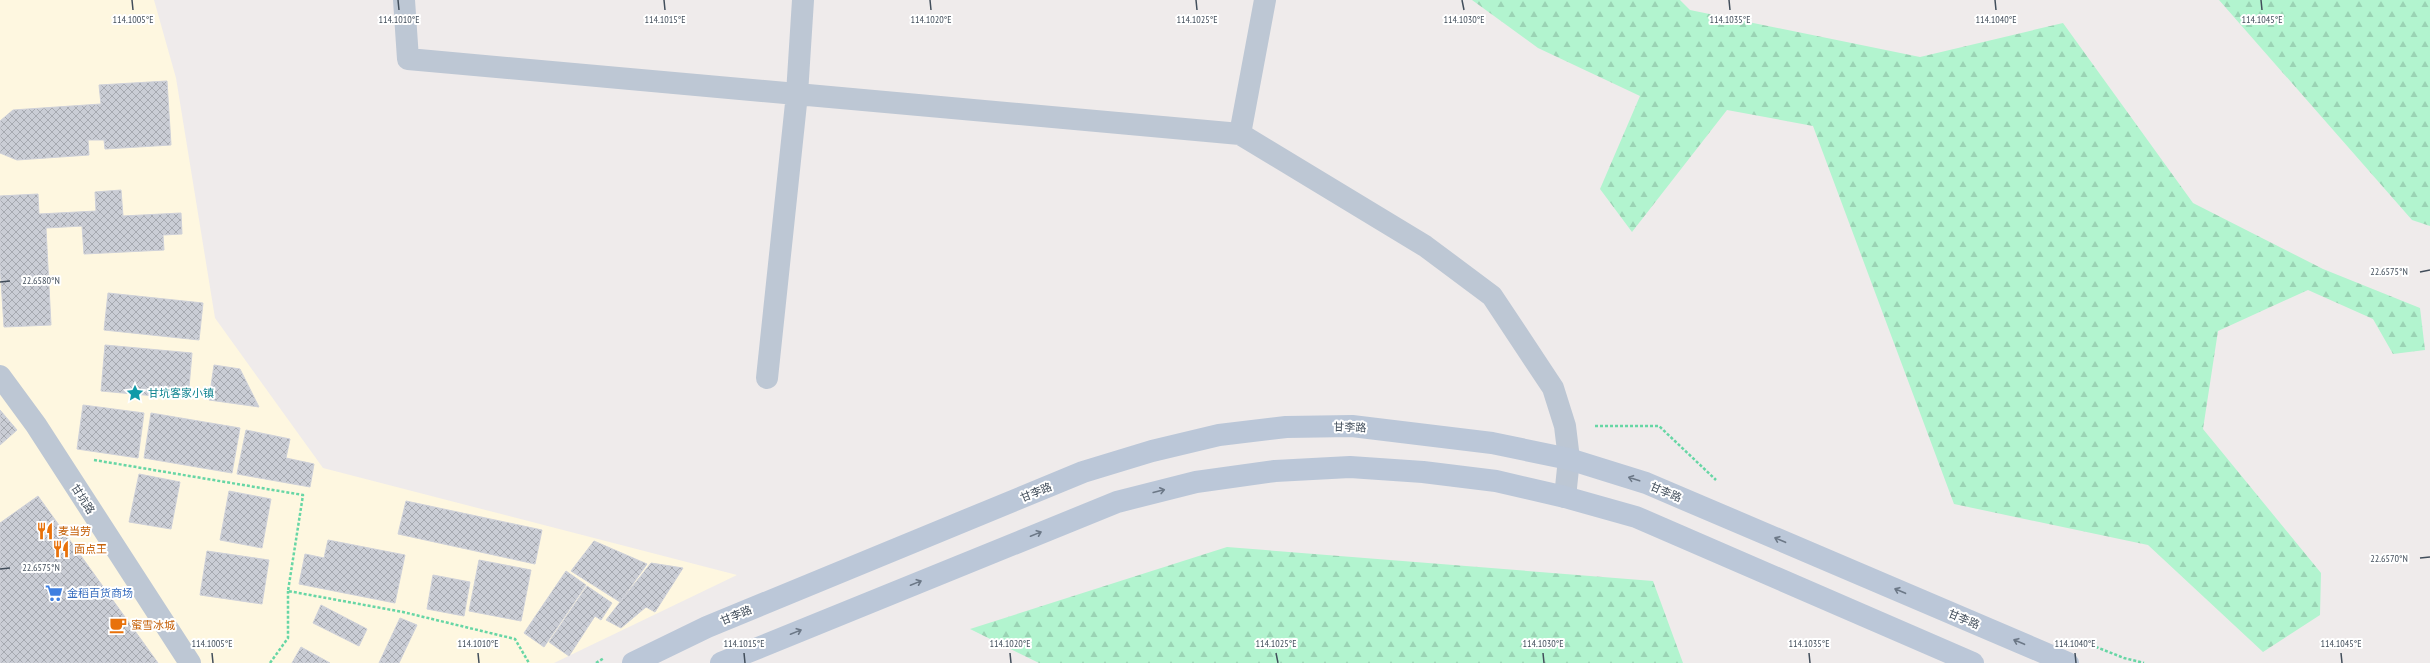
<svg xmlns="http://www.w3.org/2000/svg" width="2430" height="663" font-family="'PT Sans Narrow','Noto Sans SC',sans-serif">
	<defs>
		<pattern id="forest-firs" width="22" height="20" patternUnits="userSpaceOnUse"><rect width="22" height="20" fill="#b2f4cf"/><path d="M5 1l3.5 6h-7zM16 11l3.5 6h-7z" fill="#9ad3b4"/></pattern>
		<pattern id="building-cross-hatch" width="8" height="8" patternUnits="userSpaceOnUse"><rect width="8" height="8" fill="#cacdd5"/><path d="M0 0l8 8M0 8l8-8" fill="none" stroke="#a6a9b0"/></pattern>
	</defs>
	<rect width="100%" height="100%" fill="#efebeb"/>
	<path fill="#fef7e0" d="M0,0h154l22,78 39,240 108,150 414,107 -183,88h-554z"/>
	<path fill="url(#forest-firs)" d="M1472,0h208l10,10 230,47 143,-34 130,180 130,66 97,39 5,42 -32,4 -20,-35 -65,-29 -90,41 -15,98 118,144 -1,42 -57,37 -115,-107 -194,-41 -141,-378 -86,-16 -95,122 -32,-43 40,-93 -102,-48z
		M2219,0h211v226l-18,-6z
		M1227,547l426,34 30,82h-644l-69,-34z"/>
	<path fill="url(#building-cross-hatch)" stroke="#cfd1d9" d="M167,81l4,64 -66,4 -1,-9h-16l1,15 -72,5 -17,-7v-32l13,-11 88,-6 -2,-19z
		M121,190l2,26 58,-3 1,21 -19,1 1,15 -80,4 -2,-28 -36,2 5,97 -47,2 -4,-62v-69l38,-2 1,20 57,-3 -1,-19z
		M108,293l95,10 -4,37 -95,-10z
		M105,345l87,8 -4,46 -87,-8z
		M214,365l26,4 19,38 -50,-7z
		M83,405l61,8 -6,45 -61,-9z
		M0,410l17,20 -17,15z
		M151,413l89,15 -8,45 -88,-15z
		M246,430l44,9 -4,19 28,6 -4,23 -73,-13z
		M139,474l41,8 -9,47 -42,-7z
		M229,491l42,8 -9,49 -42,-8z
		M38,496l120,167h-158v-140z
		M406,501l136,29 -7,34 -137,-30z
		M328,540l77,15 -10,48 -96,-19 6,-30 19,4z
		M594,541l53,23 -27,38 -49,-31z
		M207,551l62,9 -7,44 -62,-9z
		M479,560l52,10 -10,51 -52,-10z
		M651,563l32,5 -28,44 -9,-5 -25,21 -15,-8z
		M566,571l20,14 -42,62 -20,-14z
		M433,575l37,7 -6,34 -37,-7z
		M587,586l25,17 -11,17 -6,-4 -26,40 -20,-14z
		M321,605l46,24 -8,17 -46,-23z
		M400,618l17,7 -18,38h-20z
		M301,647l29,16h-38z"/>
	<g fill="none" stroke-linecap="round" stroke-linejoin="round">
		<path stroke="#67d6a5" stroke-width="2.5" stroke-dasharray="3 2" stroke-linecap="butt" d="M1595,426h64l57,54
			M94,460l209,35 -15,96 115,21 112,27 14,24
			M2091,645l33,13 20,5
			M270,663l18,-25v-47
			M596,663l8,-5"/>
		<path stroke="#bdc7d4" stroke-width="22" d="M0,376l36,49 154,238"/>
		<path stroke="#bdc7d4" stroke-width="22" d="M404,0l4,59 832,75 185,112 67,50 61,92 12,38 4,33 -4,38
			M1240,134l25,-134
			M767,378l30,-284 6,-94"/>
		<path stroke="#bbc7d8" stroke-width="22" d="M633,663l74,-36 376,-155 69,-21 67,-16 67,-8 66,-1 140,17 77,16 77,24 422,180
			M721,663l396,-161 79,-20 79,-11 75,-4 73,5 73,9 69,16 71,20 337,146"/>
	</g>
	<defs><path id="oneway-shaft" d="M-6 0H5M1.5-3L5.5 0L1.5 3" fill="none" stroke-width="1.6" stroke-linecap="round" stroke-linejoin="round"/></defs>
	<g stroke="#6c7887">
		<use href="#oneway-shaft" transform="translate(1634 479) rotate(-162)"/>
		<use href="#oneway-shaft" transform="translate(1159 491) rotate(-14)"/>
		<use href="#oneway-shaft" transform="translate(1036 534) rotate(-22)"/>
		<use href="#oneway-shaft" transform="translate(1780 540) rotate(-157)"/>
		<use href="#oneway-shaft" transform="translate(916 583) rotate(-22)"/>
		<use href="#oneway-shaft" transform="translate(1900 591) rotate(-157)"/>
		<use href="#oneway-shaft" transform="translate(796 632) rotate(-22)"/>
		<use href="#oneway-shaft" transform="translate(2019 642) rotate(-157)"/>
	</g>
	<path fill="none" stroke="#424e5b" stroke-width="1.5" d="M132,0l1,10M398,0l1,10M664,0l1,10M930,0l1,10M1196,0l1,10M1462,0l2,10M1729,0l1,10M1995,0l1,10M2261,0l1,10M2420,272l10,-2M0,282l10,-1M2420,558l10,-1M0,569l10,-1M212,653l1,10M478,653l1,10M744,653l1,10M1010,653l1,10M1276,653l2,10M1543,653l1,10M1809,653l1,10M2075,653l1,10M2341,653l1,10"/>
	<defs>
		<g id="sight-bare" transform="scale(1.38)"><path d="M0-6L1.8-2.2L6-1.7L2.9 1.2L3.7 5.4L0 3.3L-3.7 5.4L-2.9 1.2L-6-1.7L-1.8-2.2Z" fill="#0f9aa8" stroke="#fff" stroke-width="2.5" paint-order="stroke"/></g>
		<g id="restaurant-bare" transform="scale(1.38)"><path d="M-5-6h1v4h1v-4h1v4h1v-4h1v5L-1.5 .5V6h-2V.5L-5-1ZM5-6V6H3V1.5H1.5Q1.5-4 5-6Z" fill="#e8710a" stroke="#fff" stroke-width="2.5" paint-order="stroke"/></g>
		<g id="supermarket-bare" transform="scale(1.38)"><path d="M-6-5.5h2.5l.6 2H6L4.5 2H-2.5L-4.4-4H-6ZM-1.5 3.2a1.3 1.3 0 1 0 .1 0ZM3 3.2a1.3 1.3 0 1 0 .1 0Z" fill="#3f7fe0" stroke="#fff" stroke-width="2.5" paint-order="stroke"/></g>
		<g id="cafe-bare" transform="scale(1.38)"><path d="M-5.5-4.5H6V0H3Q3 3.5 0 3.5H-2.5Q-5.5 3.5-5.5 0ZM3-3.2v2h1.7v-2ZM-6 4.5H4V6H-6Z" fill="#e8710a" stroke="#fff" stroke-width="2.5" paint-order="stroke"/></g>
	</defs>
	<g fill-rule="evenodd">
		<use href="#sight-bare" x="135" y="393"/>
		<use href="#restaurant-bare" x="45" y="531"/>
		<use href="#restaurant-bare" x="61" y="549"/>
		<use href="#supermarket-bare" x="54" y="593"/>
		<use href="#cafe-bare" x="118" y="625"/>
	</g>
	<g text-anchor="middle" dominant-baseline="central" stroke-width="4" stroke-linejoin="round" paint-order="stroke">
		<g font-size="11" fill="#0d838f" stroke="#fff" text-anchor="start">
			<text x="148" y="393">甘坑客家小镇</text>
		</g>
		<g font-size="11" fill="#424e5b" stroke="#fff">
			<text transform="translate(1350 427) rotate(2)">甘李路</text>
			<text transform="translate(1036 492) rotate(-22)">甘李路</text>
			<text transform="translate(1666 492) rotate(23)">甘李路</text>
			<text transform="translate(83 499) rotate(57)">甘坑路</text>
			<text transform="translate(736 615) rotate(-22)">甘李路</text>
			<text transform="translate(1964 619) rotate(23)">甘李路</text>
		</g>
		<g font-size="11" fill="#c56008" stroke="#fff" text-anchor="start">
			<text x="58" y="531">麦当劳</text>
			<text x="74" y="549">面点王</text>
			<text x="131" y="625">蜜雪冰城</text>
		</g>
		<g font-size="11" fill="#366cbe" stroke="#fff" text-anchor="start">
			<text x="67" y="593">金稻百货商场</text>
		</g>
	</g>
	<g font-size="10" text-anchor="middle" fill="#424e5b" stroke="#fff" stroke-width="4" stroke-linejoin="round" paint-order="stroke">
		<text x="133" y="23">114.1005°E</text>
		<text x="399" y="23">114.1010°E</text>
		<text x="665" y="23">114.1015°E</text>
		<text x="931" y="23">114.1020°E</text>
		<text x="1197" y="23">114.1025°E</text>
		<text x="1464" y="23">114.1030°E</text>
		<text x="1730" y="23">114.1035°E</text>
		<text x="1996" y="23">114.1040°E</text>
		<text x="2262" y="23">114.1045°E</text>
		<text x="2389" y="275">22.6575°N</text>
		<text x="41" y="284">22.6580°N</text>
		<text x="2389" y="562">22.6570°N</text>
		<text x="41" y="571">22.6575°N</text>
		<text x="212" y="647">114.1005°E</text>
		<text x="478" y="647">114.1010°E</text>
		<text x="744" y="647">114.1015°E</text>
		<text x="1010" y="647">114.1020°E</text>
		<text x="1276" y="647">114.1025°E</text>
		<text x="1543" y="647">114.1030°E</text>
		<text x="1809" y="647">114.1035°E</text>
		<text x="2075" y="647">114.1040°E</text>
		<text x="2341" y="647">114.1045°E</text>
	</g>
</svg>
